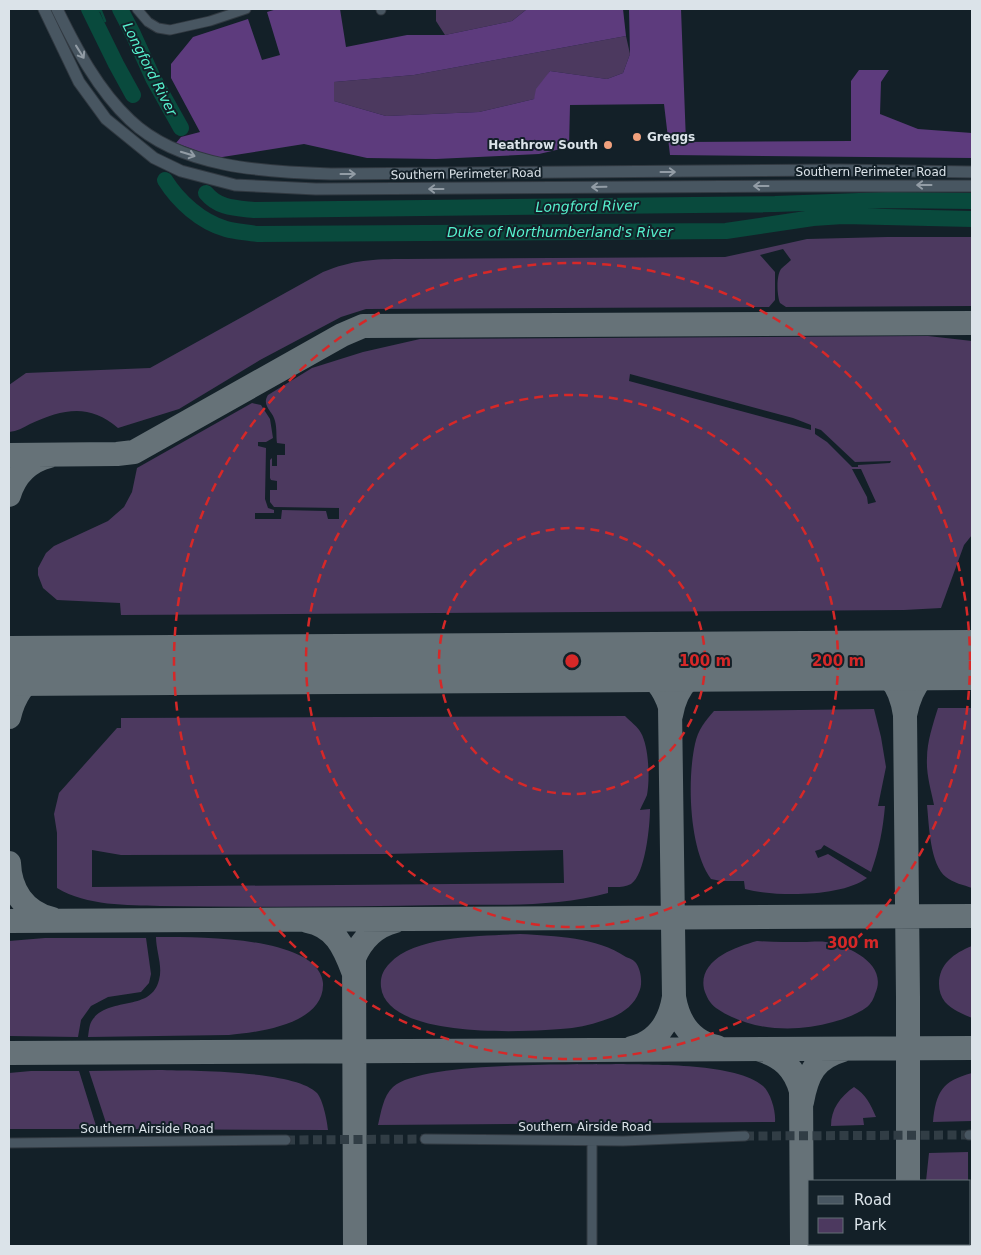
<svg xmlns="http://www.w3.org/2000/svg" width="981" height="1255" font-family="'DejaVu Sans',sans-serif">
	<rect width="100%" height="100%" fill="#132028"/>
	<path fill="#4c395f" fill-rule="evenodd" d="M436,9h91l-15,12 -67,14 -9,-14z
		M626,36l4,18 -7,19 -16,6 -57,-8 -16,28 -55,13 -93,4 -52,-15v-19l80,-7z
		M887,237h85v69l-186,1 -6,-4c-3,-8 -4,-27 1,-34 3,-3 7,-6 10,-9l-8,-11 -23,6 15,17v28l-6,7 -403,2 -25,8 -81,43 -81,49 -61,19c-29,-25 -55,-19 -88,-4 -7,4 -13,7 -21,8v-47l17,-12 124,-5 173,-96c29,-12 51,-13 82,-13l320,-2 82,-18z
		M928,336l44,5v194l-8,10 -23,63 -37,2 -783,5 -1,-12 -63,-3 -14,-12 -5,-13v-7l8,-15 8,-7 54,-25 16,-14 8,-15 5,-24 115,-65 9,2 9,14 3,19 -7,4h-8v4l8,2 -1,51 3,9 6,2v3h-19v6h26l1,-9 44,1 2,8h11v-11l-65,-1 -4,-5v-12h7v-9l-6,-1 -1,-2v-18l2,-2v8h5v-11h8v-11l-8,-1c-1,-7 0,-15 -2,-22 -2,-10 -14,-15 -7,-26l44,-27 51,-16 57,-13zM630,374l163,44 18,7v5l-182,-49zM815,428l6,2 34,32 36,-1 -1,2 -32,2v2h-6l-25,-25 -12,-8zM852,469h9l15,33 -8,2 -1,-7z
		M938,708h34v180c-8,-3 -19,-5 -26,-11 -16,-12 -17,-52 -19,-72h7c-3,-15 -8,-31 -7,-47 0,-16 6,-34 11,-50z
		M874,709l7,28 5,30 -8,39h7c-2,23 -6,44 -14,66l-47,-27 -3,4 -6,2 3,7 10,-4 39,24c-25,19 -92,19 -122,11l-1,-8h-23l-10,-2c-22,-30 -24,-99 -16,-135 3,-14 10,-23 19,-33z
		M625,716c5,5 13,11 16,17 8,14 9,47 6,62 -2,5 -5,10 -7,15l10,-1c0,17 -5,66 -19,75 -7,4 -16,3 -23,3v6c-54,15 -112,11 -167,12 -93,2 -187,2 -281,1 -33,-1 -73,0 -103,-18v-55l-3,-19 5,-21 58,-65h4v-10zM92,850l29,5 266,-1 176,-4 1,33 -472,4z
		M520,934c36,2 76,3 106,23 3,1 8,3 10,6 5,7 7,21 3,29 -4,12 -15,20 -26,25 -13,5 -27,9 -41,11 -38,4 -185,13 -191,-41 -1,-10 2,-17 9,-24 26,-28 95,-27 130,-29z
		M156,937c43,0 104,0 143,18 11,5 23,15 24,28 2,41 -63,49 -94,52l-141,2c1,-6 1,-13 5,-18 18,-23 58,-7 66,-39 4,-14 -3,-29 -3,-43z
		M45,938h101l5,36 -2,9 -8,9 -33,5 -17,9 -10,14 -3,17 -69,-1v-95z
		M757,941c16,1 31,1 46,1 7,0 16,-1 23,0 23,4 63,22 49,52 -1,4 -4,10 -8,13 -9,7 -23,12 -34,15 -38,11 -84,9 -117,-14 -6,-4 -10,-12 -12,-19 -6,-29 31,-42 53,-48z
		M972,946v72c-9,-4 -20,-8 -27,-16 -4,-5 -6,-11 -6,-18 0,-20 15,-31 33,-38z
		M620,1064c34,1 117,-1 143,22 8,7 13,26 12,36l-397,3c3,-12 5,-29 15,-38 28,-26 184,-22 227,-23z
		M159,1070c33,1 136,0 158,23 6,7 10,27 11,37l-220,-1 -19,-58z
		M31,1071h48l18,58h-88v-56z
		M972,1073v48l-39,1c3,-30 9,-41 39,-49z
		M854,1087c12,8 16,16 22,30l-13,1 1,7 -33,1c0,-17 9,-29 23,-39z
		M968,1152v29h-42l3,-28z"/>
	<path fill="#5d3b7d" d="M277,9h63l6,38 61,-12h38l67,-14 15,-12h96l3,27 -212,39 -80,7v19l52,15 93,-4 55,-13 2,-10 14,-18 57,8 16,-6 7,-19 -1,-45h52l5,133 165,-1v-60l8,-11h30l-8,12 -1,32 38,15 54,4v25l-302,-3 -6,-51 -94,1 -1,42 -30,7 -103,5 -69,-1 -63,-14 -88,14 -40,-15 5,-6 19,-5 -29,-54v-14l22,-27 55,-18 14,41 18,-5 -13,-43z"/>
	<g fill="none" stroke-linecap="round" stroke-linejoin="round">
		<path stroke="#094a3d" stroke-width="2.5" d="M94,9l7,2 4,10"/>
		<path stroke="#094a3d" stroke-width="16" d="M89,9l27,55 17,31
			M120,9l13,25 20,44 28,50
			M165,180c13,21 36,42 61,49 10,3 21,3 31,5l469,-3 87,-13 30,-2 129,3
			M206,193c12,15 29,15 48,17l521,-6 113,-4 84,1"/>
		<path stroke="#667278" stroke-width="24" d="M9,455l108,-1 17,-2 208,-117 21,-9 609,-3
			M9,495c6,-20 20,-34 40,-39
			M853,661c33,7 47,20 52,54l3,282v184
			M574,663c41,0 81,-5 96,44l4,290c-4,25 -17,45 -42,51
			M671,715c6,-33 24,-47 55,-54
			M905,715c7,-34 21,-49 55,-55
			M9,717c13,-56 55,-50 101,-50v-2
			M9,863c1,27 15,49 43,56
			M9,921l963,-5
			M307,921c28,5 37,26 46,50
			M674,997c4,24 17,45 43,50
			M760,1050c22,6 35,19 41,41l1,155
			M9,1053l963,-5
			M802,1102c5,-28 13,-44 41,-52
			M827,1244l5,2
			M908,1244v2
			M934,1244l5,2
			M355,1246l-1,-288c8,-19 21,-32 41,-37
			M879,1246l5,-2"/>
		<path stroke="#667278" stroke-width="60" d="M9,666l963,-6"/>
		<path stroke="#313d45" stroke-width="9" stroke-dasharray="9 4.5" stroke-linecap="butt" d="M745,1136l224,-1
			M286,1140l139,-1"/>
		<g stroke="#313941" stroke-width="11">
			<path id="minor" d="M137,9l11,13 10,6 12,2 40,-9 36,-12
				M381,9v1
				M969,1135h3
				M425,1139l198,2 122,-5
				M9,1143l277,-3
				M592,1246v-105"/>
		</g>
		<g stroke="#313941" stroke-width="13">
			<path id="tertiary" d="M44,9l35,73 27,37 48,39 27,13 54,14 81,4 477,-3h179
				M57,9c19,39 41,81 73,111 50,48 135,52 201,54l509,-4 132,2"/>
		</g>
		<use href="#minor" stroke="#485661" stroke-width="9"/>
		<use href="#tertiary" stroke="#485661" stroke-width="11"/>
	</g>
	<defs><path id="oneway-shaft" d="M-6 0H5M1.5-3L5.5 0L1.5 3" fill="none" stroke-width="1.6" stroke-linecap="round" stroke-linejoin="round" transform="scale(1.25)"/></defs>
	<g stroke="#929ca5">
		<use href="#oneway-shaft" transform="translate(80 52) rotate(58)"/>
		<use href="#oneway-shaft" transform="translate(188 154) rotate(17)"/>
		<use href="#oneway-shaft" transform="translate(668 172)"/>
		<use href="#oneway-shaft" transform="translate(348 174)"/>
		<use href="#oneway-shaft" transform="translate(924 185) rotate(180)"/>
		<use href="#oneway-shaft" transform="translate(761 186) rotate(180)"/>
		<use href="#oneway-shaft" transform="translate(599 187) rotate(179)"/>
		<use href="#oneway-shaft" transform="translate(436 189) rotate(180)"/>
	</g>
	<g fill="none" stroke="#d62828" stroke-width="2.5" stroke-dasharray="9 6">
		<circle cx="572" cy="661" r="133"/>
		<circle cx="572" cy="661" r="266"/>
		<circle cx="572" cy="661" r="398"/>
	</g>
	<g fill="#f1a17d" stroke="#132028" stroke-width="2">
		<circle cx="637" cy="137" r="5"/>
		<circle cx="608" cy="145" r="5"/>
	</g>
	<g text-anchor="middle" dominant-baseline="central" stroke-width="4" stroke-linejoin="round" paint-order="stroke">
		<g font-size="12" font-weight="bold" fill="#dbe3e9" stroke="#132028" text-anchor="start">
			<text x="647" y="137">Greggs</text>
			<text x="598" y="145" text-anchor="end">Heathrow South</text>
		</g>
		<g font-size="12" fill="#dbe3e9" stroke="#132028">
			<text x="871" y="172">Southern Perimeter Road</text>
			<text transform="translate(466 174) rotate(-1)">Southern Perimeter Road</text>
			<text x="585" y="1127">Southern Airside Road</text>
			<text x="147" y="1129">Southern Airside Road</text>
		</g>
		<g font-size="14" font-style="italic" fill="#55f1cd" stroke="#132028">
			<text transform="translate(150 69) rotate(63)">Longford River</text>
			<text transform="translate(587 206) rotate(-1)">Longford River</text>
			<text x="560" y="232">Duke of Northumberland's River</text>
		</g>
	</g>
	<circle cx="572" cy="661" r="8" fill="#d62828" stroke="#132028" stroke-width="2.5"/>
	<g font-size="15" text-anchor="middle" font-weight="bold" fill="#d62828" stroke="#132028" stroke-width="4" stroke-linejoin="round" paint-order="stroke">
		<text x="705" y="666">100 m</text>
		<text x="838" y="666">200 m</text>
		<text x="853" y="948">300 m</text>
	</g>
	<rect width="981" height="1255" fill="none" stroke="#dbe3e9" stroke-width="20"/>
	<rect x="808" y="1180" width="162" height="65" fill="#132028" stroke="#636e75"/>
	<rect x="818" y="1196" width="25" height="8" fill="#485661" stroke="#636e75"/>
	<text x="854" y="1205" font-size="15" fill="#dbe3e9">Road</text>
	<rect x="818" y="1218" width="25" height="15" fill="#4c395f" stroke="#636e75"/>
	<text x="854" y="1230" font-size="15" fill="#dbe3e9">Park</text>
</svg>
